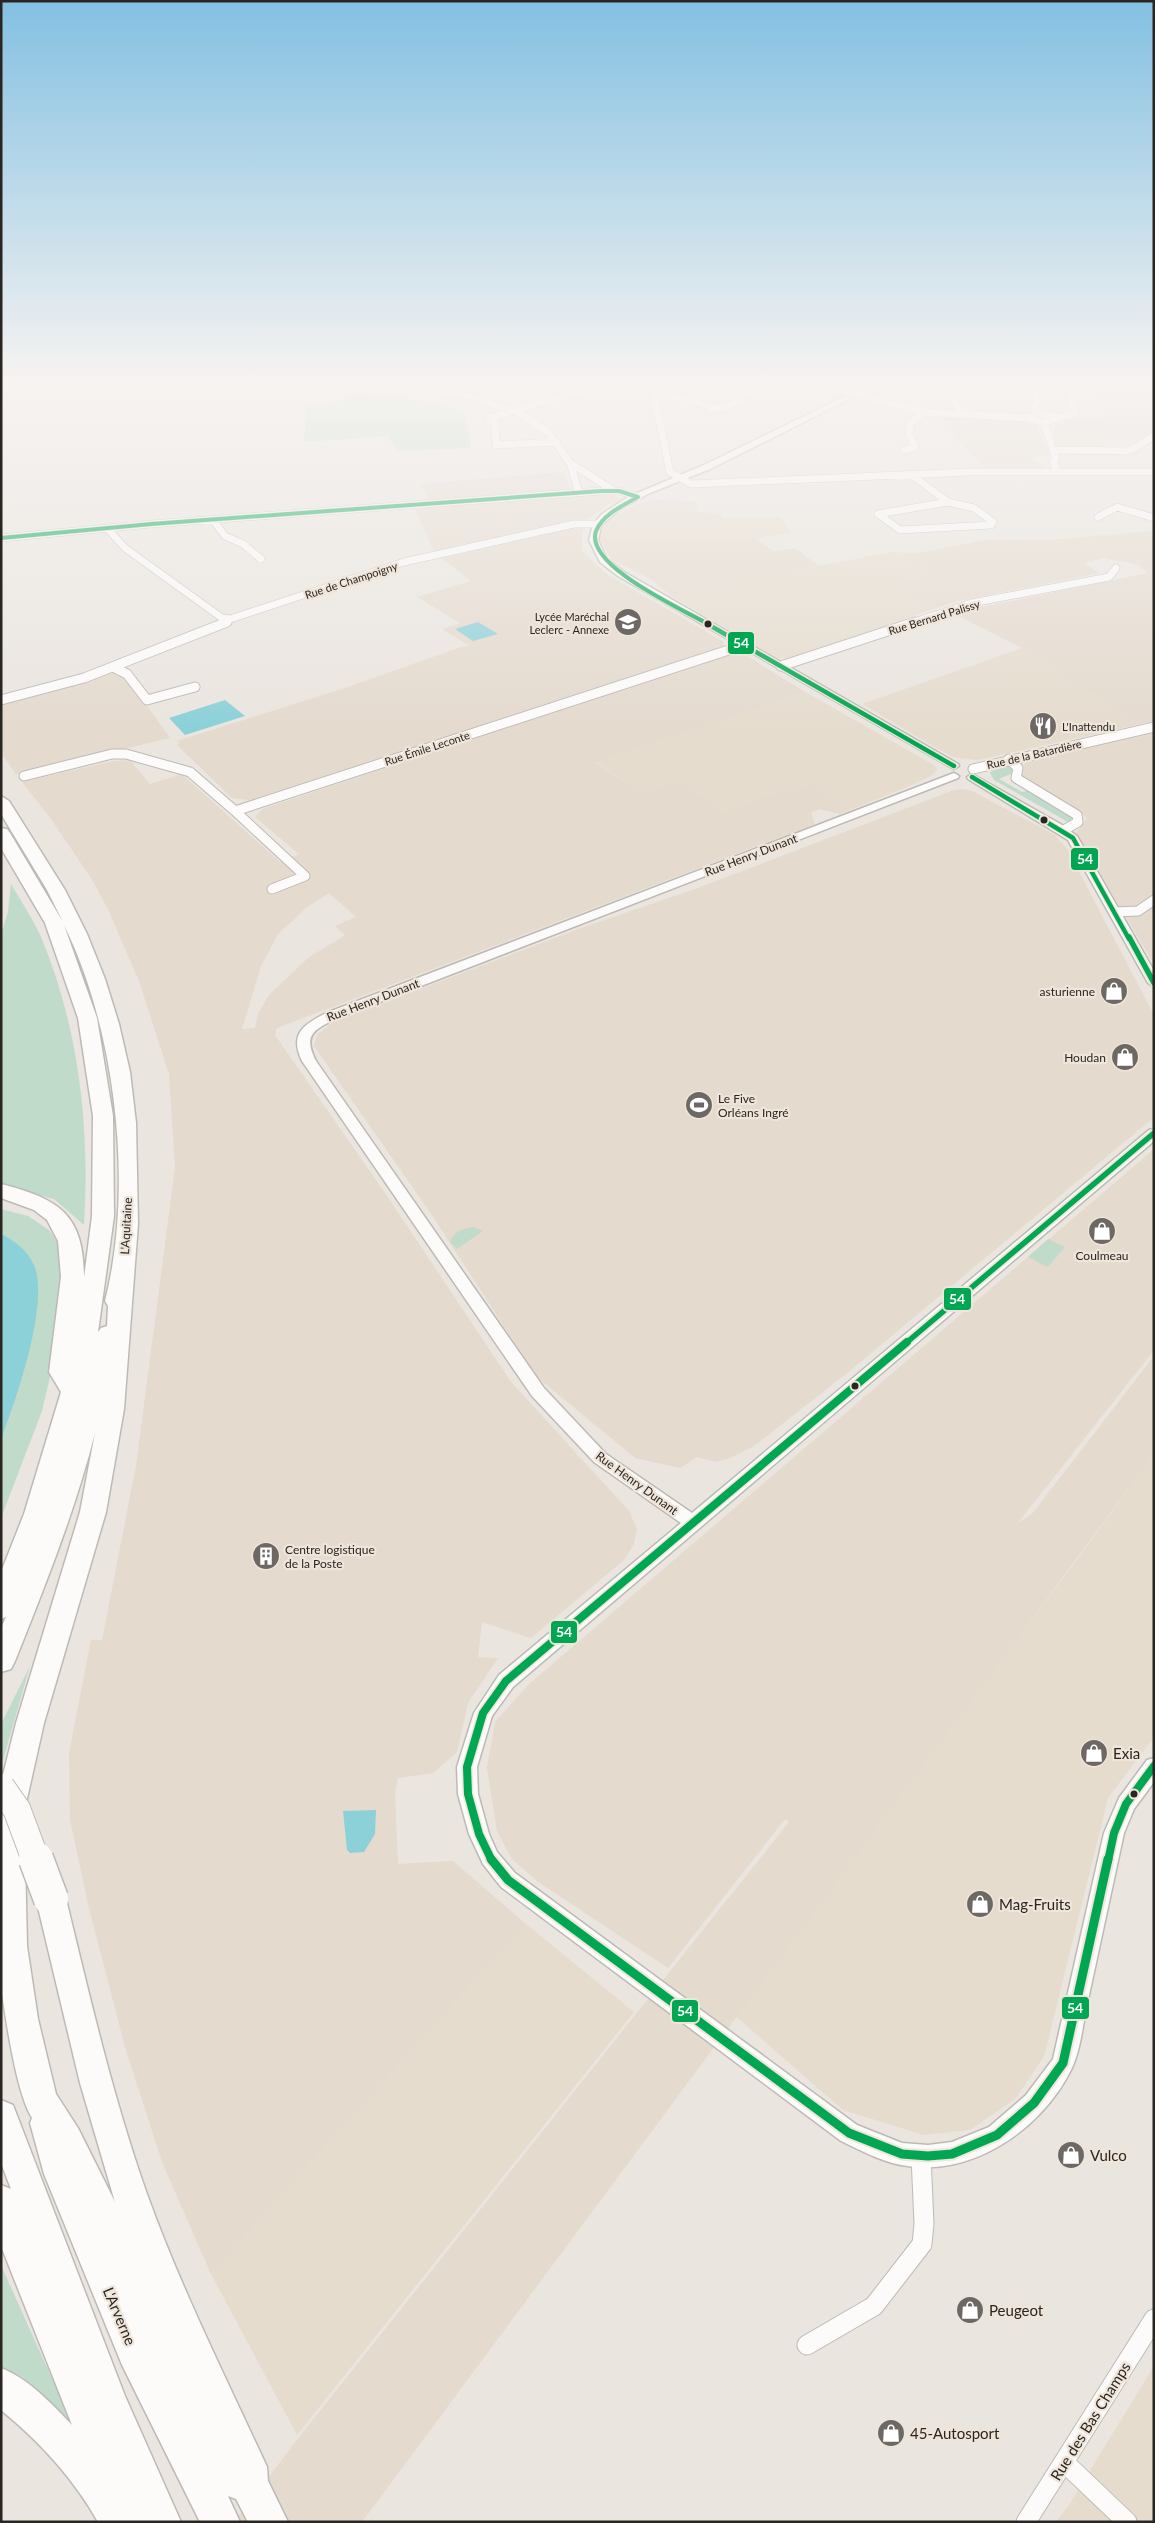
<svg xmlns="http://www.w3.org/2000/svg" width="1155" height="2523" font-family="Lato,sans-serif">
	<rect width="100%" height="100%" fill="#eae5df"/>
	<path fill="#e5dcce" d="M654,500l41,1 3,11 23,1 1,5 59,-1 11,16 -27,4 -86,5 -1,-4h-79l4,-11 14,-12 22,-12z
		M892,552l25,1 -10,2 28,19 -39,12 16,11 24,11 -142,51 -16,-1 -107,-62 52,-12z
		M1022,648l118,76 -162,36 -26,-3 -90,-53z
		M805,692l129,73 3,5 -6,6 -19,9 -62,25 -37,-24 -19,7 -8,-5 -63,24 -44,-31 -37,13 -47,-33z
		M1154,1454v283l-46,61 -64,259 -29,42 -45,31 -46,5 -81,-25 -112,-98 342,-447z
		M526,1924l108,88 -337,423 -86,-161z
		M1154,2366v156h-98l13,-17z"/>
	<path fill="#e4dace" fill-rule="evenodd" d="M1109,376h45v66l-7,4 -27,-6 -18,-1 3,10 -47,-2 -6,-22 21,-7h34l-5,-10 -5,-3 -6,-13 25,-1z
		M939,415l83,5 15,4 12,32 -18,1 12,10 -5,2 -51,1 -46,-46 6,-1z
		M564,472l7,21 -140,11 -11,-20z
		M598,493l17,2 5,3 -3,4 -7,1 -20,15 -155,36 -20,-45z
		M581,526l3,2 -2,6v17l26,24 116,67v4l-474,154 -18,-2 -55,-53 3,-2 -3,-2 171,-54 113,-40 9,-1 -28,-17 18,-6 -43,-26 54,-16 -30,-23z
		M1151,531l3,4v186l-14,3 -118,-76 -69,-35 195,-40 -12,-9 -32,-6 -20,5 15,10 -141,28 -22,7 -24,-11 -16,-12 38,-11 -28,-19 80,-15h63z
		M765,537l-8,2 16,12 22,-3 24,18 -148,30 -19,-16 -41,-21 -12,-21h79l1,4z
		M734,653l10,1 61,38 -210,70 47,32 37,-13 44,31 63,-24 8,5 19,-8 37,25 -10,4 -21,-5 -8,4 4,11 -509,193 -29,11 -2,7 112,161 124,186 118,129 8,18 -3,15 -10,16 -93,78 -49,-16 -4,35 20,1 -30,45 -11,49 -24,21 -35,5 -3,16 3,70 55,-3 73,63 -315,350 -49,-112 -37,-115 -36,-139 -19,-88 -1,-67 22,-113h11l34,-174 39,-298 -6,-94 -30,-93 -31,-72 -17,-31 -42,-62 -27,-34 92,-21 16,-1 20,24 30,-9 5,2 95,85 19,-8 -44,-37 7,-8zM329,893l27,24 -21,9 10,9 -37,23 -39,37 -11,19 -3,14 -13,1 19,-63 17,-32 29,-27z
		M120,667l50,71 -154,36 -15,-21v-51z
		M1154,733v231l-78,-131 11,-15 -14,-11 -27,-13 -24,-16 3,-16z
		M963,789l9,2 83,44 12,14 87,166v102l-302,252 -98,77 -24,12 -15,4 -18,-5 -17,11 -45,-10 -99,-82 -104,-161 -118,-169 3,-11 16,-13 248,-94 117,-40 256,-98z
		M1154,1149v201l-137,174 15,-10 122,-158v98l-792,1068h-128l66,-86 489,-614 -4,-3 -117,149 -131,-87 -25,-22 -15,-28 -10,-63 8,-46 33,-37z"/>
	<path fill="#c0dbca" d="M356,393c30,4 84,6 109,21l6,34 -73,3 -10,-15 -84,6 3,-37h22z
		M1011,764l4,8 -16,7 23,13 8,-2 44,27 -6,5 -74,-42 -4,-7 2,-2z
		M11,884c10,17 22,35 30,53 38,91 49,190 43,288l-30,-26 -53,-12v-252l7,-23z
		M1,1209l27,7 21,14 12,18v82l-19,81 -41,107z
		M474,1227l9,4 -26,18 -7,-7c5,-11 12,-13 24,-15z
		M1048,1239l17,8 -17,20 -20,-10z
		M30,1666l-29,101v-43z
		M1,2265l70,156 -50,-45 -20,-6z"/>
	<path fill="#8cd1d8" d="M478,622l20,12 -25,7 -18,-12z
		M225,700l20,16 -60,19 -16,-17z
		M1,1234c13,6 27,17 33,31 16,38 -18,135 -33,174z
		M376,1810l-1,24 -11,18 -14,1 -3,-3 -4,-39z"/>
	<g fill="none" stroke-linecap="round" stroke-linejoin="round">
		<g stroke="#bdbab5" stroke-width="8">
			<path id="minor-far2" d="M405,376l-3,5 6,4 66,12 47,17 27,18 22,31 43,27
				M547,376l-1,3 3,4 25,10
				M669,376l-13,15 -1,9 15,72 21,12 279,-12h184
				M792,376l132,36 104,6
				M1029,376l8,26 -3,2 3,9
				M1034,389h33
				M655,396l27,2 27,8 1,3c12,0 28,-7 37,-16 6,-6 8,-13 17,-17
				M1037,413l21,5 -14,5 -16,-5z
				M961,415l-8,-19 40,-20
				M1058,418l18,-6 -9,-23 16,-6 -3,-7
				M1044,423l12,36 -3,2 4,10
				M557,442l-61,3 -1,-22 -6,-5 113,-33 57,1
				M904,450l9,-2 2,-3 -6,-10 1,-11 14,-12
				M1054,450l71,1 8,-2 21,-13
				M570,463l9,30
				M910,474l38,28
				M948,502l26,6 19,14 -2,3 -91,5 -22,-16z
				M1098,517l19,-10 37,11
				M213,520l12,16 18,8 18,15
				M107,528l18,20 97,70 8,1
				M1,538l150,-14 450,-33h18l19,6
				M225,623l5,-4 174,-57 170,-38h24
				M911,623l61,-20 137,-26 7,-9"/>
		</g>
		<g stroke="#bdbab5" stroke-width="11">
			<path id="minor-far1" d="M781,666l134,-44
				M113,667l14,7 20,26 48,-13
				M1,700l83,-22 143,-56
				M1009,759l9,9 -2,10 61,37 1,7 -14,8
				M973,769l181,-42
				M24,776l88,-22h14l64,18 45,39
				M272,889l33,-13 -70,-65 509,-166
				M1115,912l23,-1 16,-11"/>
		</g>
		<g stroke="#bdbab5" stroke-width="21">
			<path id="minor" d="M807,2345l67,-39 48,-62 2,-20 -3,-68
				M1064,2462l63,60
				M1026,2522l128,-203"/>
		</g>
		<g stroke="#bdbab5" stroke-width="3">
			<path id="tertiary" d="M886,376h10l-186,93 -60,24 -30,16 -19,17 -3,14 8,18 18,14 334,192 1,2 -5,3 -336,-193 -18,-14 -11,-22 4,-15 9,-11 26,-17 76,-32z
				M954,773l5,3 -1,2 -622,241c-23,11 -33,16 -20,42l228,327 62,66 86,59 457,-383 5,-1v12l-641,546 -21,29 -15,51 1,27 11,40 8,18 18,21 342,252 45,18 26,2 24,-3 37,-15 37,-32 27,-36 51,-226 15,-35 28,-38 7,-2v24l-20,27 -10,24c-12,56 -24,111 -36,167 -5,22 -7,50 -17,70 -30,60 -101,109 -170,95 -21,-4 -41,-15 -60,-24l-340,-254 -18,-23 -14,-30 -11,-40 -1,-27 17,-54 25,-38 182,-152 -87,-61 -62,-66 -230,-335c-13,-27 1,-36 24,-48z
				M972,774l90,51 15,11 77,135v16l-6,-4 -80,-143 -100,-61 -1,-2z"/>
		</g>
		<g stroke="#bdbab5" stroke-width="3">
			<path id="motorway" d="M1,796l8,5 56,89 22,44 18,45 14,45 11,48 6,51 2,101 -14,185 -18,103 -62,211 -20,89 3,134 11,73 18,75 22,34 37,74 -35,-119 -44,-184 4,-10 11,-4 11,4 4,10c24,99 47,199 81,295 32,89 74,174 114,260l6,13 1,14 20,41h-40l-12,-23 -8,-3 12,26h-40l-78,-157 -78,-191 -14,-51 2,-5c-16,-26 -26,-99 -31,-131v-204l15,-60 64,-211 15,-79c-20,78 -50,153 -80,228l-4,8 -10,3v-44l5,-11 -5,2v-47l23,-58 37,-122 -12,-20 12,-95 -3,-36 -11,-21 -13,-10 -33,-12v-14c58,15 83,30 83,94l8,-62 1,-100 -15,-98 -33,-95 -44,-75v-20l6,1 3,4 53,89 -16,-32 -46,-76zM64,925c52,105 70,262 41,376l3,5 -1,20 -6,2 -3,4 16,-116 -1,-100 -16,-98z
				M1,2100l12,5 112,291 56,126h-83c-24,-43 -59,-81 -97,-112v-42c28,11 51,36 71,57l-71,-179v-61l10,4 -10,-26z"/>
		</g>
		<use href="#minor-far2" stroke="#fcfbfa" stroke-width="7"/>
		<use href="#minor-far1" stroke="#fcfbfa" stroke-width="9"/>
		<use href="#minor" stroke="#fcfbfa" stroke-width="19"/>
		<use href="#tertiary" fill="#fcfbfa" fill-rule="evenodd"/>
		<use href="#motorway" fill="#fcfbfa" fill-rule="evenodd"/>
		<g stroke="#bdbab5" stroke-width="29" stroke-linecap="butt">
			<path id="motorway-bridge-far1" d="M1,1787l16,23 19,51"/>
		</g>
		<g stroke="#bdbab5" stroke-width="37" stroke-linecap="butt">
			<path id="motorway-bridge" d="M36,1859l15,40"/>
		</g>
		<use href="#motorway-bridge-far1" stroke="#fcfbfa" stroke-width="27"/>
		<use href="#motorway-bridge" stroke="#fcfbfa" stroke-width="34"/>
		<g stroke="#efe5da" stroke-width="5.5">
			<path id="bus-1-far4" d="M638,497c-14,8 -35,17 -42,34 -12,34 86,78 110,92
				M1,538l150,-14 450,-33h18l19,6"/>
		</g>
		<g stroke="#efe5da" stroke-width="7">
			<path id="bus-1-far3" d="M704,622l250,144
				M972,777l101,61 56,101"/>
		</g>
		<g stroke="#efe5da" stroke-width="9">
			<path id="bus-1-far2" d="M1129,937l25,46
				M906,1343l248,-210"/>
		</g>
		<g stroke="#efe5da" stroke-width="11">
			<path id="bus-1-far1" d="M492,1861l-13,-27 -11,-40 -1,-27 16,-54 23,-32 401,-339
				M1108,1861l6,-28 12,-29 28,-38"/>
		</g>
		<g stroke="#efe5da" stroke-width="13">
			<path id="bus-1" d="M491,1859l17,21 341,253 53,21 26,2 24,-2 45,-19 37,-32 29,-40 45,-204"/>
		</g>
		<use href="#bus-1-far4" stroke="#00a651" stroke-width="4"/>
		<use href="#bus-1-far3" stroke="#00a651" stroke-width="4.5"/>
		<use href="#bus-1-far2" stroke="#00a651" stroke-width="5.5"/>
		<use href="#bus-1-far1" stroke="#00a651" stroke-width="8"/>
		<use href="#bus-1" stroke="#00a651" stroke-width="9"/>
	</g>
	<linearGradient id="sky" x2="0" y2="1"><stop stop-color="#83c0e2"/><stop offset="0.52" stop-color="#f6f3f1"/><stop offset="1" stop-color="#f6f3f1" stop-opacity="0"/></linearGradient>
	<rect width="1155" height="729" fill="url(#sky)"/>
	<defs>
		<g id="school-disc" transform="scale(1.4375)"><circle r="9.5" fill="#6d6864" stroke="#efe5da"/><path d="M0-5L7-2L0 1L-7-2ZM-4 1L0 2.5L4 1V4Q0 6-4 4Z" fill="#fff"/></g>
		<g id="restaurant-disc" transform="scale(1.4375)"><circle r="9.5" fill="#6d6864" stroke="#efe5da"/><path d="M-5-6h1v4h1v-4h1v4h1v-4h1v5L-1.5 .5V6h-2V.5L-5-1ZM5-6V6H3V1.5H1.5Q1.5-4 5-6Z" fill="#fff"/></g>
		<g id="shop-disc" transform="scale(1.4375)"><circle r="9.5" fill="#6d6864" stroke="#efe5da"/><path d="M-5-2.5h2.3a2.7 3.5 0 0 1 5.4 0H5L5.5 6h-11ZM-1.5-2.5h3a1.5 2.3 0 0 0-3 0Z" fill="#fff"/></g>
		<g id="stadium-disc" transform="scale(1.4375)"><circle r="9.5" fill="#6d6864" stroke="#efe5da"/><path d="M0-5a6.5 5 0 1 0 0 10a6.5 5 0 1 0 0-10ZM-3.5-1.8h7v3.6h-7Z" fill="#fff"/></g>
		<g id="building-disc" transform="scale(1.4375)"><circle r="9.5" fill="#6d6864" stroke="#efe5da"/><path d="M-4-6H4V6H1V3H-1V6H-4ZM-2.5-4.3h1.7v1.8h-1.7ZM.8-4.3h1.7v1.8H.8ZM-2.5-1h1.7V.8h-1.7ZM.8-1h1.7V.8H.8Z" fill="#fff"/></g>
	</defs>
	<g fill-rule="evenodd">
		<use href="#school-disc" x="628" y="622"/>
		<use href="#restaurant-disc" x="1043" y="726"/>
		<use href="#shop-disc" x="1114" y="991"/>
		<use href="#shop-disc" x="1125" y="1057"/>
		<use href="#stadium-disc" x="699" y="1105"/>
		<use href="#shop-disc" x="1102" y="1231"/>
		<use href="#building-disc" x="266" y="1556"/>
		<use href="#shop-disc" x="1094" y="1753"/>
		<use href="#shop-disc" x="980" y="1904"/>
		<use href="#shop-disc" x="1071" y="2155"/>
		<use href="#shop-disc" x="970" y="2310"/>
		<use href="#shop-disc" x="891" y="2433"/>
	</g>
	<g fill="#292521" stroke="#efe5da" stroke-width="2">
		<circle cx="708" cy="624" r="4.5"/>
		<circle cx="1044" cy="820" r="4.5"/>
		<circle cx="855" cy="1386" r="4.5"/>
		<circle cx="1134" cy="1794" r="4.5"/>
	</g>
	<g text-anchor="middle" dominant-baseline="central" stroke-width="4.5" stroke-linejoin="round" paint-order="stroke">
		<g font-size="11" fill="#292521" stroke="#efe5da">
			<text transform="translate(351 580) rotate(-18)">Rue de Champoigny</text>
			<text transform="translate(934 617) rotate(-17)">Rue Bernard Palissy</text>
			<text transform="translate(427 748) rotate(-18)">Rue Émile Leconte</text>
			<text transform="translate(1034 754) rotate(-13)">Rue de la Batardière</text>
		</g>
		<g font-size="11" fill="#292521" stroke="#efe5da" text-anchor="end">
			<text x="609" y="616">Lycée Maréchal<tspan x="609" dy="13">Leclerc - Annexe</tspan></text>
			<text x="1062" y="726" text-anchor="start">L'Inattendu</text>
		</g>
		<g font-size="12" fill="#292521" stroke="#efe5da">
			<text transform="translate(751 855) rotate(-21)">Rue Henry Dunant</text>
			<text transform="translate(373 1000) rotate(-21)">Rue Henry Dunant</text>
			<text transform="translate(126 1226) rotate(-87)">L'Aquitaine</text>
			<text transform="translate(637 1483) rotate(36)">Rue Henry Dunant</text>
		</g>
		<g font-size="12" fill="#292521" stroke="#efe5da" text-anchor="end">
			<text x="1095" y="991">asturienne</text>
			<text x="1106" y="1057">Houdan</text>
			<text x="718" y="1098" text-anchor="start">Le Five<tspan x="718" dy="14">Orléans Ingré</tspan></text>
			<text x="1102" y="1255" text-anchor="middle">Coulmeau</text>
			<text x="285" y="1549" text-anchor="start">Centre logistique<tspan x="285" dy="14">de la Poste</tspan></text>
		</g>
		<g font-size="15" fill="#292521" stroke="#efe5da" text-anchor="start">
			<text x="1113" y="1753">Exia</text>
			<text x="999" y="1904">Mag-Fruits</text>
			<text x="1090" y="2155">Vulco</text>
			<text x="989" y="2310">Peugeot</text>
			<text x="910" y="2433">45-Autosport</text>
		</g>
		<g font-size="15" fill="#292521" stroke="#efe5da">
			<text transform="translate(120 2316) rotate(67)">L'Arverne</text>
			<text transform="translate(1090 2421) rotate(-58)">Rue des Bas Champs</text>
		</g>
	</g>
	<g stroke="#efe5da" stroke-width="2">
		<rect x="727" y="631" width="28" height="24" rx="5" fill="#00a651"/>
		<rect x="1070" y="847" width="29" height="24" rx="5" fill="#00a651"/>
		<rect x="943" y="1287" width="29" height="24" rx="5" fill="#00a651"/>
		<rect x="550" y="1620" width="28" height="24" rx="5" fill="#00a651"/>
		<rect x="1061" y="1996" width="29" height="24" rx="5" fill="#00a651"/>
		<rect x="671" y="1999" width="28" height="24" rx="5" fill="#00a651"/>
	</g>
	<g font-size="14" text-anchor="middle" font-weight="bold" fill="#fff">
		<text x="741" y="648">54</text>
		<text x="1085" y="864">54</text>
		<text x="957" y="1304">54</text>
		<text x="564" y="1637">54</text>
		<text x="1075" y="2013">54</text>
		<text x="685" y="2016">54</text>
	</g>
	<rect width="1155" height="2523" fill="none" stroke="#292521" stroke-width="5"/>
</svg>
